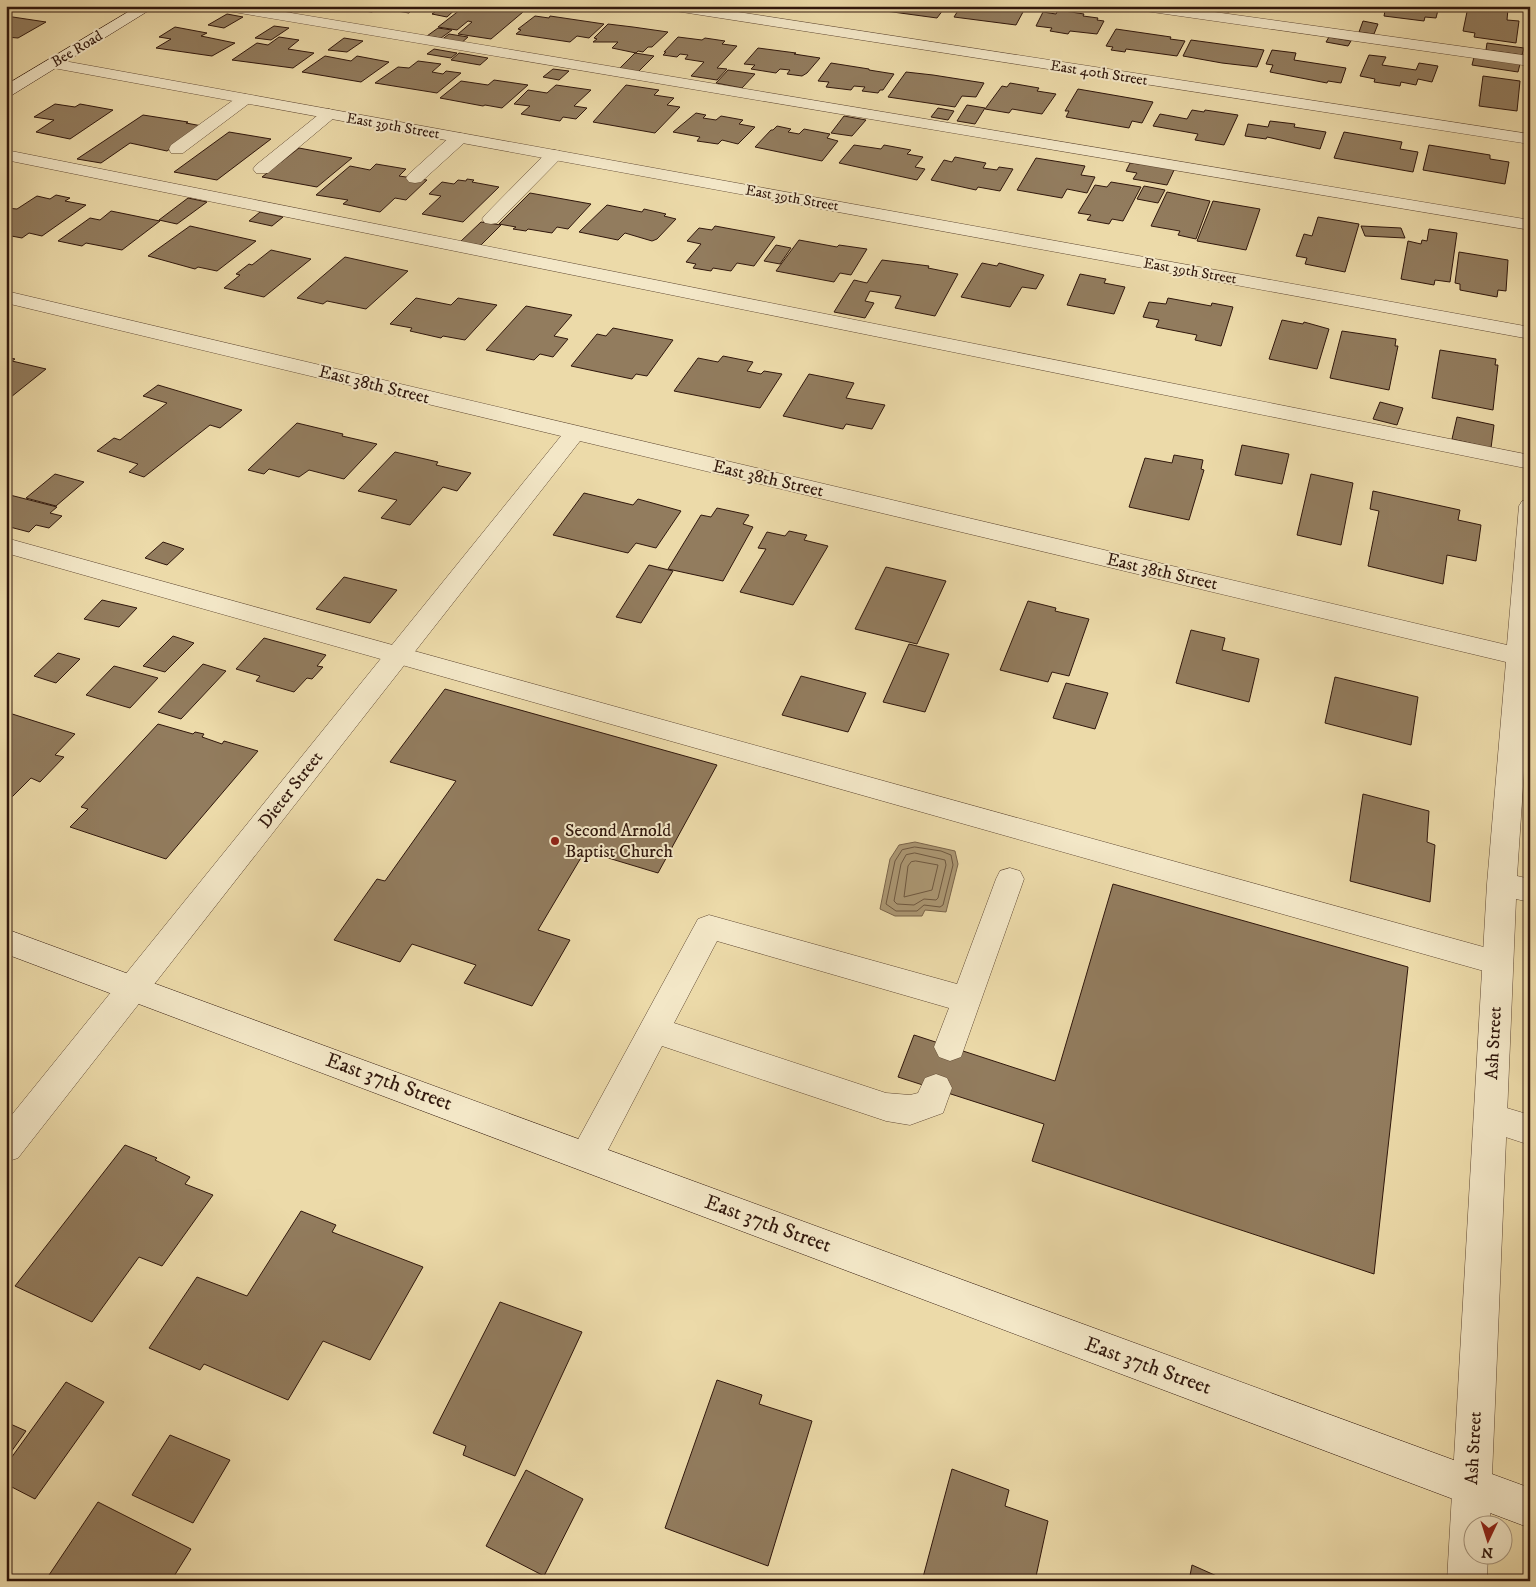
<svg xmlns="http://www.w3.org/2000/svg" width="1536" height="1587" font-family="'IM FELL DW Pica',serif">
	<rect width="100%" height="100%" fill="#ecdaa9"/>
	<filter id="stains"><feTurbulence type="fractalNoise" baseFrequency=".004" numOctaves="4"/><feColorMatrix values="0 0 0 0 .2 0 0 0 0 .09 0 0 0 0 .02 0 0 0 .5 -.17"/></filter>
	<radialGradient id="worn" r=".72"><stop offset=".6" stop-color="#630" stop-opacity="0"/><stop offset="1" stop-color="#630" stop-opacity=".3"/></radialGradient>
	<path fill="#ac9874" stroke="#7a644a" d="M915,842l40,9 3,13 -12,48 -21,-2 -3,6h-27l-15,-7 10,-50 9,-14z"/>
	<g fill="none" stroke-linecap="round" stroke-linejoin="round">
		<path stroke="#6e5840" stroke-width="1" d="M915,847l26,4 10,4 2,10 -10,40 -3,2 -16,-2 -7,6h-21l-10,-7 9,-43 7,-11z
			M915,853l30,7 1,5 -8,33 -2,2 -12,-1 -10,6 -17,-1 -3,-3 7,-37 5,-9z
			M916,861l22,4 -6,25 -28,7 4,-31 3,-4z"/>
	</g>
	<path fill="#927c5e" stroke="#30170c" d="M282,6h16l2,1 -13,8 -15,-2z
		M361,6h19l-8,6 -16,-2z
		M396,6h63l-12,11 -15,-3 3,-2 -22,-3 -4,4 -18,-3z
		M465,6l25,1 33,5 -32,27 -33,-5 14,-12 -4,-1 -11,9 -19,-3z
		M881,6h65l-9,12 -59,-8z
		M961,6h39l-2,3 10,1 1,-3 14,2 -1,3h1l-7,13 -62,-8z
		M1207,6h24l-2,6 -23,-4z
		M1386,6h40v2l12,2 -2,8 -11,-1 -1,4 -40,-5z
		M1485,6l23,3 -1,11 12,1 -3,22 -42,-6 1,-4 -12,-2 5,-24 17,2z
		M1058,10l26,4 -1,2 15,2 -1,2 7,1 -7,13 -27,-3 -2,3 -18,-3 2,-3 -16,-2 7,-14 13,2z
		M227,14l16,3 -19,11 -16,-3z
		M6,16l40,6 -28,16 -12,-1z
		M535,16l14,2 1,-2 54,8 -15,14 -12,-2 -7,6 -54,-8 5,-4 -3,-1z
		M1363,21l15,3 -4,10 -15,-2z
		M608,24l25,3 35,5 -16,15h-4l-5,5 -5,-1 -2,2 -24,-5 6,-6h-25l4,-3 -3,-1z
		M274,26l15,2 -18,12 -16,-2z
		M175,27l32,6 -6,3 34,7 -23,13 -56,-8 15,-9 -12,-2z
		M438,28l14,2 -11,8 -14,-2z
		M1116,29l55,8 -1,2 15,2 -8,15 -51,-7 -1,3 -14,-2 2,-3 -7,-1z
		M449,34l19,3 -9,8 -19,-4z
		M279,37l20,3 -11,9 26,4 -21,15 -61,-8 25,-17 11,2z
		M678,37l24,3 3,-2 20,3 -3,3 15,2 -20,22 10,1 -10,11 -26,-4 13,-14 -19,-3 3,-4 -8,-1 -3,3 -14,-2 3,-3h-2z
		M1329,37l22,4 -3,5 -22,-4z
		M344,38l19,3 -16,11 -19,-2z
		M1191,40l73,10 -7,17 -35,-4 -39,-7z
		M1487,43l37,5 -2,7 -36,-5z
		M758,48l38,5 -2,1 26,4 -13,15 -5,3 -15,-2 3,-4 -10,-1 -4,4 -25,-4 4,-4 -11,-1z
		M434,49l23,4 -6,5 -24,-4z
		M1272,50l24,3 -2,7 52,8 -5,15 -13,-2 -1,2 -57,-11 3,-7 -7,-1z
		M459,53l29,5 -8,7 -29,-5z
		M635,53l19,3 -16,16 -19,-3z
		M1369,55l17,2 -4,8 34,5 3,-7 19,3 -6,16 -14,-3 -2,6 -15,-3 -1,4 -26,-4 1,-3 -15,-3z
		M325,56l26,5 6,-5 32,6 -28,20 -59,-10z
		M1474,57l46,7 -2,8 -46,-7z
		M418,61l23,3 -9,8 11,2 3,-3 15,2 -24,20 -62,-10 23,-16 11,1z
		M831,63l38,6v1l25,4 -11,16h-3l-2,3 -16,-2 3,-4 -11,-1 -3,4 -25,-3 3,-5 -11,-1z
		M553,69l16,2 -10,9 -16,-3z
		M728,70l27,4 -13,14 -26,-5z
		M906,72l27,3 51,8 -8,14 -14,-1 -7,11 -67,-10z
		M1483,76l37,5 -3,30 -38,-5z
		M494,80l34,5 -26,23 -17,-3 -2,1 -43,-8 21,-17 27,4z
		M1010,83l29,5 -2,3 19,3 -14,20 -30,-5 -3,4 -24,-4 17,-23 5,1z
		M556,85l35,5 -17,16 13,2 -11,11 -13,-2 -3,4 -39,-7 9,-8 -16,-2 14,-14 19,3z
		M626,85l33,5 -5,5 20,3 -7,7 13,2 -25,26 -62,-11z
		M1078,89l75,13 -11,21 -10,-2 -3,7 -63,-11 3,-6h-4z
		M55,104l20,3 5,-3 33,6 -43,29 -34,-7 18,-12 -20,-3z
		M967,105l18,3 -10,16 -18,-3z
		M938,108l16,3 -6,9 -17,-3z
		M1192,110l12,2 1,-2 33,5 -14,30 -29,-5 3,-6 -45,-8 7,-12 27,5z
		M696,113l10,2 -3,3 13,2 5,-4 22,4 -4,4 16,3 -17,17 -16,-4 -4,4 -21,-3 3,-4 -27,-5z
		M143,115l45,7 -2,1 16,3 -35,25 -37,-8 -29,20 -24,-4z
		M844,116l22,4 -14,16 -21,-3z
		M1270,121l25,3 -1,3 32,5 -6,17 -53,-12 -1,2 -21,-3 3,-12 20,3z
		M777,126l14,3 -3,3 11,2 5,-5 26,5 -3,4 11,3 -16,20 -67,-14 16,-17h2z
		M229,132l42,7 -54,41 -43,-8z
		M1344,132l58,10 -2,7 18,3 -5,20 -79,-14z
		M854,145l27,4 3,-4 27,5 -4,4 16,3 -8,10 10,2 -8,11 -78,-17z
		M1429,145l61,10v4l19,3 -4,22 -82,-14z
		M299,148l53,10 -35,29 -55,-10z
		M955,157l31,6 -3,5 14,2 2,-3 14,2 -13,22 -22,-4 -2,3 -45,-10 13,-20 8,2z
		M1036,158l49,8 -4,9 14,2 -8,16 -20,-4 -5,9 -45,-8z
		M1130,163l45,5 -8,17 -34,-6 4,-6 -11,-2z
		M376,164l30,5 -7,7 28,4 -21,20 -11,-2 -15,14 -37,-8 5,-4 -32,-5 34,-29 20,4z
		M467,179l7,1 -2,2 27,5 -36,35 -41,-8 19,-18 -12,-2 13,-12 12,2 4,-4 8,1z
		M1111,182l30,5 -18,34 -11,-2 -3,5 -22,-4 4,-5 -13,-2 17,-28 12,2z
		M1144,186l21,4 -7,13 -21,-4z
		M1167,192l43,9 -14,38 -18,-4 2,-4 -29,-5z
		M530,193l61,11 -23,25 -11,-2 -5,6 -24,-4 -2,2 -13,-2 3,-2 -17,-3z
		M56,195l14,3 -5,3 21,4 -44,31 -13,-3 -7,5 -16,-3v-27l11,1 20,-13 13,3z
		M188,198l19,4 -30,22 -18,-4z
		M1213,201l47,8 -14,41 -49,-9z
		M607,205l35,7 2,-3 22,5 -2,2 12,3 -19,20 -5,2 -27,-8 -7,7 -39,-8z
		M111,211l49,10 -38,29 -36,-7 -4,3 -24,-5 32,-23 10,2z
		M260,212l23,5 -11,9 -23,-5z
		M1318,217l41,7 -14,48 -40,-8 2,-6 -11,-2 8,-22 8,2z
		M481,222l20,3 -20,20 -21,-3z
		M190,226l66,15 -39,30 -19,-4 -3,2 -47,-13z
		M715,226l60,11 -21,29 -17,-3 -6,8 -18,-3 -2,3 -18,-3 3,-4 -10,-2 15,-18 -14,-3 12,-13 13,2z
		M1361,226l40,2 4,10 -40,-2z
		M1429,229l28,4 -7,49 -15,-2 -1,5 -33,-6 7,-38 13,3 1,-4 5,1z
		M799,240l38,7 2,-2 28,4 -16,26 -11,-2 -6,9 -58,-11z
		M776,245l15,3 -11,16 -16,-3z
		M271,250l40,9 -47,38 -40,-9 16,-13 -4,-1 13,-10 3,1z
		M1459,252l49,8 -2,31 -8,-1 -1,7 -37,-7v-6l-5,-1z
		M345,257l63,14 -42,38 -39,-8 -4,3 -26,-6z
		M882,260l47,6 -1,2 30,6 -23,42 -40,-8 6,-12 -31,-5 -5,10 9,2 -9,15 -31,-6 20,-32 13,3z
		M982,263l15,3 2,-3 45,12 -8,14 -14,-2 -12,20 -49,-10z
		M1080,274l26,5 -2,4 21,4 -11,27 -47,-9z
		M416,298l35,7 7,-7 39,7 -32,35 -22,-4 -2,2 -31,-7 2,-3 -22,-4z
		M1168,298l43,8 1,-3 21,4 -12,39 -26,-6 2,-5 -41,-8 3,-7 -16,-3 6,-15 17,2z
		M526,306l46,9 -18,21 14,3 -15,18 -13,-3 -6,6 -48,-10z
		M1282,320l21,4 1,-2 25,7 -12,40 -48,-10z
		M613,328l60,12 -26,36 -11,-2 -4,5 -61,-13 26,-32 9,2z
		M1342,331l54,8 -1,7h3l-9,44 -59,-12z
		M1440,350l56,9 -1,6h3l-5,45 -61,-12z
		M723,356l30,6 -6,9 14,3 3,-3 18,3 -22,34 -86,-17 24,-33 20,4z
		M6,357l9,2 -3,2 34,8 -35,28 -5,-2z
		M809,374l45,9 -8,15 39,7 -13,24 -26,-5 -3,5 -60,-13z
		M158,385l84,25 -22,18 -10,-3 -66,52 -15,-5 9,-8 -41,-13 17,-13 6,2 47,-37 -24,-7z
		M1380,402l23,6 -6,17 -24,-6z
		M1457,417l37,8 -3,23 -39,-9z
		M297,423l46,11 -1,2 35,8 -33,35 -35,-9 -10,7 -30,-8 -5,5 -16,-4z
		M1242,445l47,9 -7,30 -47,-9z
		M395,452l43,10 -2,3 35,8 -14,18 -14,-4 -33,38 -29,-7 16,-18 -39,-9z
		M1174,455l29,5 -2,9 3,1 -15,50 -60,-13 16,-49 27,5z
		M55,474l29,8 -28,24 -30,-8z
		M1311,474l42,9 -12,62 -44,-10z
		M1373,491l87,19 -2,10 23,5 -5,36 -29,-6 -4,29 -75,-18 11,-55 -9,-2z
		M584,493l49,12 5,-6 43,12 -25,37 -20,-5 -8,10 -75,-18z
		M6,494l51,13 -7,6 12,3 -13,12 -13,-3 -7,7 -23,-6z
		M717,508l32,7 -6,9 10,3 -30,54 -55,-12 33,-54 10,2z
		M789,531l18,4 -3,5 24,6 -35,59 -53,-13 26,-43 -8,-1 9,-16 18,4z
		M163,542l21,7 -17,16 -22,-7z
		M649,565l24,6 -32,52 -25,-6z
		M886,567l60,14 -29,63 -62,-15z
		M344,577l53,13 -27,33 -54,-14z
		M102,600l35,8 -18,19 -35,-8z
		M1028,601l28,7 -1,3 34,8 -20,57 -17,-4 -4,10 -48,-12z
		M1191,630l34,8 -3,12 37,9 -10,43 -73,-19z
		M173,636l21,7 -29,29 -22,-6z
		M264,638l62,17 -9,11 6,1 -11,12 -5,-1 -13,14 -38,-11 4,-5 -24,-7z
		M909,644l40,10 -24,58 -42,-10z
		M58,653l22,6 -24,24 -22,-7z
		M203,664l23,7 -45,48 -23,-7z
		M114,666l44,12 -28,30 -44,-13z
		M801,676l65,17 -18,39 -66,-17z
		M1335,677l83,20 -7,48 -86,-22z
		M1066,683l42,10 -13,36 -42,-11z
		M445,689l272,76 -59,108 -73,-22 -47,79 32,10 -38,66 -68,-23 12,-18 -64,-21 -12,18 -66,-22 43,-61 8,2 71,-100 -66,-19z
		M6,712l69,22 -20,21 9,2 -24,25 -9,-4 -22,22 -3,-1z
		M158,724l35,10 2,-2 9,2 -2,3 20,7 2,-3 34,10 -92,108 -96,-32 18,-18 -7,-2z
		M1363,794l66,17 -2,31 8,3 -5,57 -80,-21z
		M1113,884l295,83 -34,307 -342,-113 12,-37 -146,-47 16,-42 141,46z
		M125,1145l32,13 -2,2 35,17 -5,7 28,11 -51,71 -23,-9 -47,65 -77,-36z
		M301,1211l35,14 -4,7 91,35 -53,93 -47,-19 -35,59 -84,-36 -4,6 -51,-22 48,-71 50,19z
		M500,1302l82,30 -67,144 -52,-21 3,-9 -33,-13z
		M717,1380l45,15 -3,9 53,17 -44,145 -103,-38z
		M66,1382l38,20 -69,97 -29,-15v-19z
		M6,1422l20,9 -20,28z
		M170,1435l60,25 -37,63 -61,-28z
		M952,1469l57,21 -4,16 43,15 -13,60h-113z
		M526,1470l57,29 -39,77 -58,-30z
		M98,1502l93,47 -20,32h-126z
		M1192,1565l36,16h-39z"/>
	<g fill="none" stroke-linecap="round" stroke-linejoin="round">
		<g stroke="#5f4833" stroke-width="1">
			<path id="service" d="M215,6h34l1281,214v10l-1308,-220z
				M1131,6h40l359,50v10l-392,-56z
				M245,94l6,2 2,3 -2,3 -68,51h-12l-2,-4 2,-4 68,-49z
				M329,109l6,2 2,3 -2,3 -67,56h-12l-3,-4 3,-4 67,-54z
				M459,133l6,1 2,4 -2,4 -44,40 -6,1 -6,-1 -3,-4 3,-4 44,-40z
				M6,150l1524,305v14l-1524,-309z
				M554,150l6,1 2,4 -2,4 -63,64 -6,1 -6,-1 -3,-4 3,-4 63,-64z
				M6,538l1492,413 11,3 4,9 -4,9 -11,3 -1492,-422z
				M1010,868l10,3 4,8 -63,178 -11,4 -11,-4 -5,-10 15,-39 -232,-67 -43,82 212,70 24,2 8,-2 7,-15 11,-4 11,4 5,10 -9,25 -33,12 -24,-4 -224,-75 -63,121 -12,4 -12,-4 -5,-11 5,-11 123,-226 11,-4 248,69 39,-105 4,-8z
				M1490,1103l40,12v30l-52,-17 -4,-10 4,-10z"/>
		</g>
		<g stroke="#5f4833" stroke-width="1">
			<path id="minor" d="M662,6h37l831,128v10l-861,-134z
				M53,59l1477,268v12l-1482,-272 -3,-3 3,-3z
				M6,291l1501,354 12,-139 3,-5 8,-2v183l-13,194 13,3v23l-14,-3 -26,625h-16v30h14l-1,27h-40l40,-697 19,-222 -926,-221 -562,717 -12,4v-40l555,-686 -555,-133z"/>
		</g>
		<g stroke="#30170c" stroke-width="1">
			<path id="secondary" d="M138,6h18l-144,89 -6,2v-12z
				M6,929l1524,559v40l-1524,-574z"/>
		</g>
		<use href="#service" fill="#f3e7c7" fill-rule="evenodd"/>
		<use href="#minor" fill="#f3e7c7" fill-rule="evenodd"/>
		<use href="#secondary" fill="#f3e7c7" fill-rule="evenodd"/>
	</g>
	<circle fill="#8f2418" stroke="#f3e7c7" stroke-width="2" cx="555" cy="841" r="5"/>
	<g text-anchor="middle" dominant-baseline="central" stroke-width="4" stroke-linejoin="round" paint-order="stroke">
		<g font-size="15" fill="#30170c" stroke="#f3e7c7">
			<text transform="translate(77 49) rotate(-31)">Bee Road</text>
			<text transform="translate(1099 73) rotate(9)">East 40th Street</text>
			<text transform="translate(393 126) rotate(10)">East 39th Street</text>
			<text transform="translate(792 198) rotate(10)">East 39th Street</text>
			<text transform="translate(1190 271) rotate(10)">East 39th Street</text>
		</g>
		<g font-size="18" fill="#30170c" stroke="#f3e7c7">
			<text transform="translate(374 385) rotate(14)">East 38th Street</text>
			<text transform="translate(768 479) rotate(13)">East 38th Street</text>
			<text transform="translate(1162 572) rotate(13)">East 38th Street</text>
			<text transform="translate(291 790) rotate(-52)">Dieter Street</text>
			<text transform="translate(1494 1043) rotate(-87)">Ash Street</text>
			<text transform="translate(1474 1448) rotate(-87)">Ash Street</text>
		</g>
		<g font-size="18" fill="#30170c" stroke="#f3e7c7" text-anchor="start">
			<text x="565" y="831">Second Arnold<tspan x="565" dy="21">Baptist Church</tspan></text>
		</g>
		<g font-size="21" fill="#30170c" stroke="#f3e7c7">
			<text transform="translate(389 1082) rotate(20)">East 37th Street</text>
			<text transform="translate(768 1224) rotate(20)">East 37th Street</text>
			<text transform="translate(1148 1366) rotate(20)">East 37th Street</text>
		</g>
	</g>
	<rect width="1536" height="1587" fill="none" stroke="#ecdaa9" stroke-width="25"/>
	<rect x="8" y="8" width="1521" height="1572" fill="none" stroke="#30170c" stroke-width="2.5"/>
	<rect x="12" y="12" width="1511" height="1562" fill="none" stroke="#30170c"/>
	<g transform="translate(1488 1540) rotate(184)"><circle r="24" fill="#f3e7c7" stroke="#a5947c"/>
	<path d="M0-4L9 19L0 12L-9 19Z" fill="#8f2418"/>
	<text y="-8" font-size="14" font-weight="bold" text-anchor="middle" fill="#30170c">N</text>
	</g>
	<rect width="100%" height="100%" filter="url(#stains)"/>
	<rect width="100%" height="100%" fill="url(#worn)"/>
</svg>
